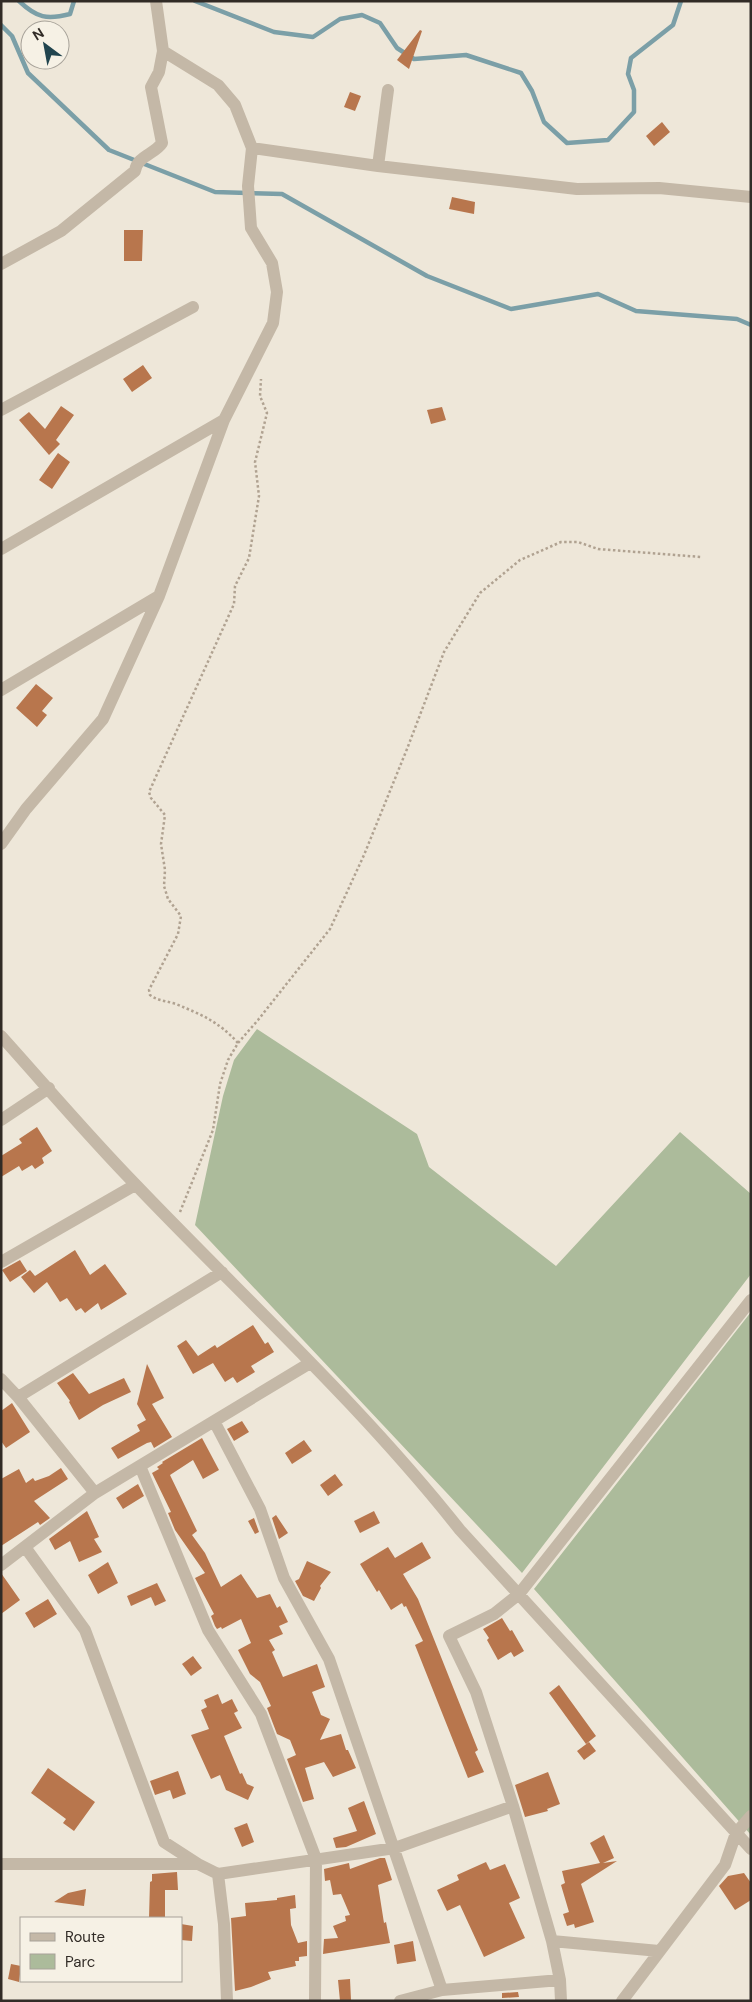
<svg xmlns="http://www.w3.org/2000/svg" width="752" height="2002" font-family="'DM Sans',sans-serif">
	<rect width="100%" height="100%" fill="#eee7d9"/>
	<path fill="#acbb9b" d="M257,1029l160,105 12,33 127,99 124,-134 71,62v80l-229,299 -327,-348 28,-129 11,-36z
		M751,1312v523l-217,-246z"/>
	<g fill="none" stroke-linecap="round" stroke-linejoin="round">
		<path stroke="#7b9fa7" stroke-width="4.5" d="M19,1c18,17 28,19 51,13l4,-13
			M195,1l79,31 39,5 27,-18 22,-4 18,8 17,25 17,11 52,-4 55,18 11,18 12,31 23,21 41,-3 26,-28v-22l-6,-16 3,-16 42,-33 8,-24
			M1,25l11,11 16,37 81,77 106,42 67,2 145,82 84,33 87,-15 38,17 101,8 14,6"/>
	</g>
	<path fill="#b8764d" d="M420,30l2,1 -13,38 -12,-9z
		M350,92l11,4 -6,15 -11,-4z
		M662,122l8,10 -16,14 -8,-10z
		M452,197l23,5 -1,12 -25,-5z
		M124,230h19l-1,31h-18z
		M143,365l9,13 -20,14 -9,-13z
		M61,406l13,9 -18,25 4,4 -11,11 -30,-35 10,-8 16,17z
		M442,407l4,13 -15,4 -4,-14z
		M58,453l12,9 -18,27 -13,-9z
		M36,684l17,14 -11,13 5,4 -10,12 -21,-19z
		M37,1127l15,24 -10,7 2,5 -9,6 -3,-4 -10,6 -3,-5 -18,11v-21l21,-13 -3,-4z
		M75,1250l15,25 15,-11 22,30 -26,16 -3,-7 -13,10 -4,-5 -5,3 -9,-13 -7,4 -13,-20 -13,11 -13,-16 9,-7 5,6z
		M20,1260l7,11 -17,11 -8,-12z
		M253,1325l12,19 3,-2 6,10 -23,14 4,6 -18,11 -4,-6 -8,5 -12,-19 -20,11 -16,-28 9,-6 12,16 17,-11 2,3z
		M147,1364l17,34 -12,6 20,33 -18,11 -3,-6 -4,1 -29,16 -7,-11 29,-17 -3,-6 9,-5 -9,-16z
		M73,1373l16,21 35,-16 7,14 -28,13 -24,15 -10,-18 1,-1 -13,-18z
		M12,1403l18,29 -24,16 -5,-7v-30z
		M242,1421l7,11 -15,9 -7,-12z
		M202,1438l17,32 -16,9 -10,-19 -23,15 27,56 -5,4 13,18 16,34 20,-13 16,24 13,-4 7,14 3,-2 8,16 -9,4 4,8 -14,6 6,10 -3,2 11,25 34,-13 8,23 -13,5 9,23 9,4 -10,21 21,-6 5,16h2l8,18 -23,9 -9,-15 -19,6 9,31 -11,3 -16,-43 9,-4 -6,-15 -13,-6 -10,-26 4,-2 -11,-24 -10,-8 -12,-24 13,-7 -10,-24 -19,10 -1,-2 -4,2 -2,-3 -4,-10 3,-2 -19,-36 10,-5 -30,-43 -7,-17 3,-1 -19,-39 7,-4 -2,-2 6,-4 -1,-1z
		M304,1440l8,11 -20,13 -7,-11z
		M61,1468l7,11 -34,22 16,17 -10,7 -2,-3 -37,24v-67l18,-10 7,14 7,-5 2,3 14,-5z
		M335,1474l8,11 -15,11 -8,-11z
		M138,1484l6,12 -21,13 -7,-11z
		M87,1511l12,26 -5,2 8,13 -23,10 -9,-21 -15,9 -6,-11z
		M374,1511l6,12 -20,10 -6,-12z
		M276,1515l12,18 -9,6 -7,-21z
		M254,1518l5,14 -4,2 -7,-13z
		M422,1542l9,16 -28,16 15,25 60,151 -3,2 9,20 -16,6 -53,-133 8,-4 -17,-35 -2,1 -2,-4 -11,7 -12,-20 -2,2 -17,-28 28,-17 7,11z
		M307,1561l24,11 -11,14 1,2 -7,13 -11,-5 -8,-15 4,-2z
		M108,1562l10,21 -20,11 -10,-19z
		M1,1573l19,27 -19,14z
		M157,1583l9,18 -11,5 -4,-9 -20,9 -4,-10z
		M48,1599l9,15 -23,14 -9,-15z
		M502,1618l8,13 2,-1 12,21 -10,6 -3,-5 -13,8 -11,-20 2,-2 -6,-9z
		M193,1656l9,12 -11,8 -9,-12z
		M559,1685l37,51 -10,8 -37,-51z
		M218,1694l4,10 10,-5 6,12 -4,2 8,15 -18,8 16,38 2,-1 5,11 7,3 -6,13 -22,-10 -6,-15 -9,4 -20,-44 18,-6 -8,-19 6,-3 -3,-7z
		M589,1742l7,9 -12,9 -7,-9z
		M48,1768l47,34 -21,29 -11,-8 3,-4 -35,-26z
		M178,1771l8,23 -13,5 -3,-9 -15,5 -5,-14z
		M548,1772l12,32 -13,5 1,2 -23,6 -10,-32z
		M364,1801l12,33 -30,13 -10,1 -3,-10 24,-7 -9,-23z
		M247,1823l7,19 -12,5 -8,-19z
		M604,1835l10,23 -11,5 14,-2 -36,23 13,38 -19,6 -1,-4 -7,2 -4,-12 6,-2 -8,-27 4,-2 -3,-12 38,-8 -10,-20z
		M380,1858h5l7,22 -14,5 6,38 2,-1 4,21 -67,11 1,-15 14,-1 -5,-12 13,-5 -1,-5 5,-1 -9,-21 -8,1 -3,-15 -5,1 -1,-12 25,-6 1,6z
		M486,1862l4,8 15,-6 15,34 -11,5 16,35 -41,19 -24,-52 -13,6 -10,-21 22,-10 -2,-5z
		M177,1872l1,18h-13v28h-16l1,-36 2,-1v-7z
		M744,1873l7,10v17l-16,10 -16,-24 9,-10z
		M86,1889l-2,17 -30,-4 14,-9z
		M295,1895l1,13 -6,1 1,16 7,18 9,-2v15l-8,1v4h-4l1,5 -28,6 3,7 -20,8 -16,4 -4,-73 15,-2 -1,-13 32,-3v-2z
		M181,1924l12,2 -1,15 -11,-1z
		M413,1941l3,20 -19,3 -3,-19z
		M11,1964l10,2 -2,16 -11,-3z
		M350,1979l1,21 -11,1 -2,-21z
		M518,1992l1,5 -17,1v-5z"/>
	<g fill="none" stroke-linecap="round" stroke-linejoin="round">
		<path stroke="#b0a291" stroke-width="2.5" stroke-dasharray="2.5 2.5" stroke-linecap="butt" d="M238,1043c-20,-22 -36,-28 -62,-39 -9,-3 -18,-3 -26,-9l-1,-5 29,-56 3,-18 -13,-17 -4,-13 1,-16 -4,-26 4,-29 -14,-17 -2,-6 85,-188 1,-18 14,-28 10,-62 -4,-34 12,-49 -7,-17 1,-17
			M180,1212l33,-82 7,-46 8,-24 10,-17 20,-23 72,-91 34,-74 43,-106 37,-97 36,-59 40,-33 41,-18h17l20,7 103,8"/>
		<path stroke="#c4b8a7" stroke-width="12" d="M252,148l126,18 199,23 82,-1 92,9
			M378,166l10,-76
			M1,264l60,-33 74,-60c2,-15 20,-17 27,-28l-11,-56 8,-15 4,-21
			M1,410l192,-103
			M1,549l223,-129
			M1,690l158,-94
			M1,844l25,-35 77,-90 56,-123 65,-176 49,-97 4,-31 -5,-29 -21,-35 -3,-42 4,-38 -17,-43 -17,-20 -55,-34 -7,-50
			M1,1036c45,50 88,101 135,149 109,114 226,221 324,345l291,319
			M1,1120l48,-32
			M1,1262l134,-77
			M1,1379l17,18 77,96
			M18,1397l204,-125
			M214,1421l46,88 24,69 45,81 113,331
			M140,1466l68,164 53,84 55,145 -1,142
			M25,1547l60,83 79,212 34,22
			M1,1565l94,-72 215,-130
			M1,1864h197l20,10 177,-26 118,-42
			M218,1874l6,50 3,77
			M552,1941l107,10
			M400,2001l42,-11 118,-10
			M561,2001l-1,-21 -8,-39 -39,-135 -37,-114 -27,-56 45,-22 25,-20 232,-294
			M622,2001l103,-136 11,-32 15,-17"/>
	</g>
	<rect width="752" height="2002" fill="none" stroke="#312b26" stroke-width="5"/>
	<rect x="20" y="1917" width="162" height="65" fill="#f6f1e5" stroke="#a7a299"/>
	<rect x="30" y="1933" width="25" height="8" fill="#c4b8a7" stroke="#a7a299"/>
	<text x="65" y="1942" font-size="15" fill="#312b26">Route</text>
	<rect x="30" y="1954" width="25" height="15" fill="#acbb9b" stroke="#a7a299"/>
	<text x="65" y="1967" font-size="15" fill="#312b26">Parc</text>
	<g transform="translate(45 45) rotate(328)"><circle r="24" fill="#f6f1e5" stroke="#a7a299"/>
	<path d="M0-4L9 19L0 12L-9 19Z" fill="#21444e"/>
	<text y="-8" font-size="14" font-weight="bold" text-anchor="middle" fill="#312b26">N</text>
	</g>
</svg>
